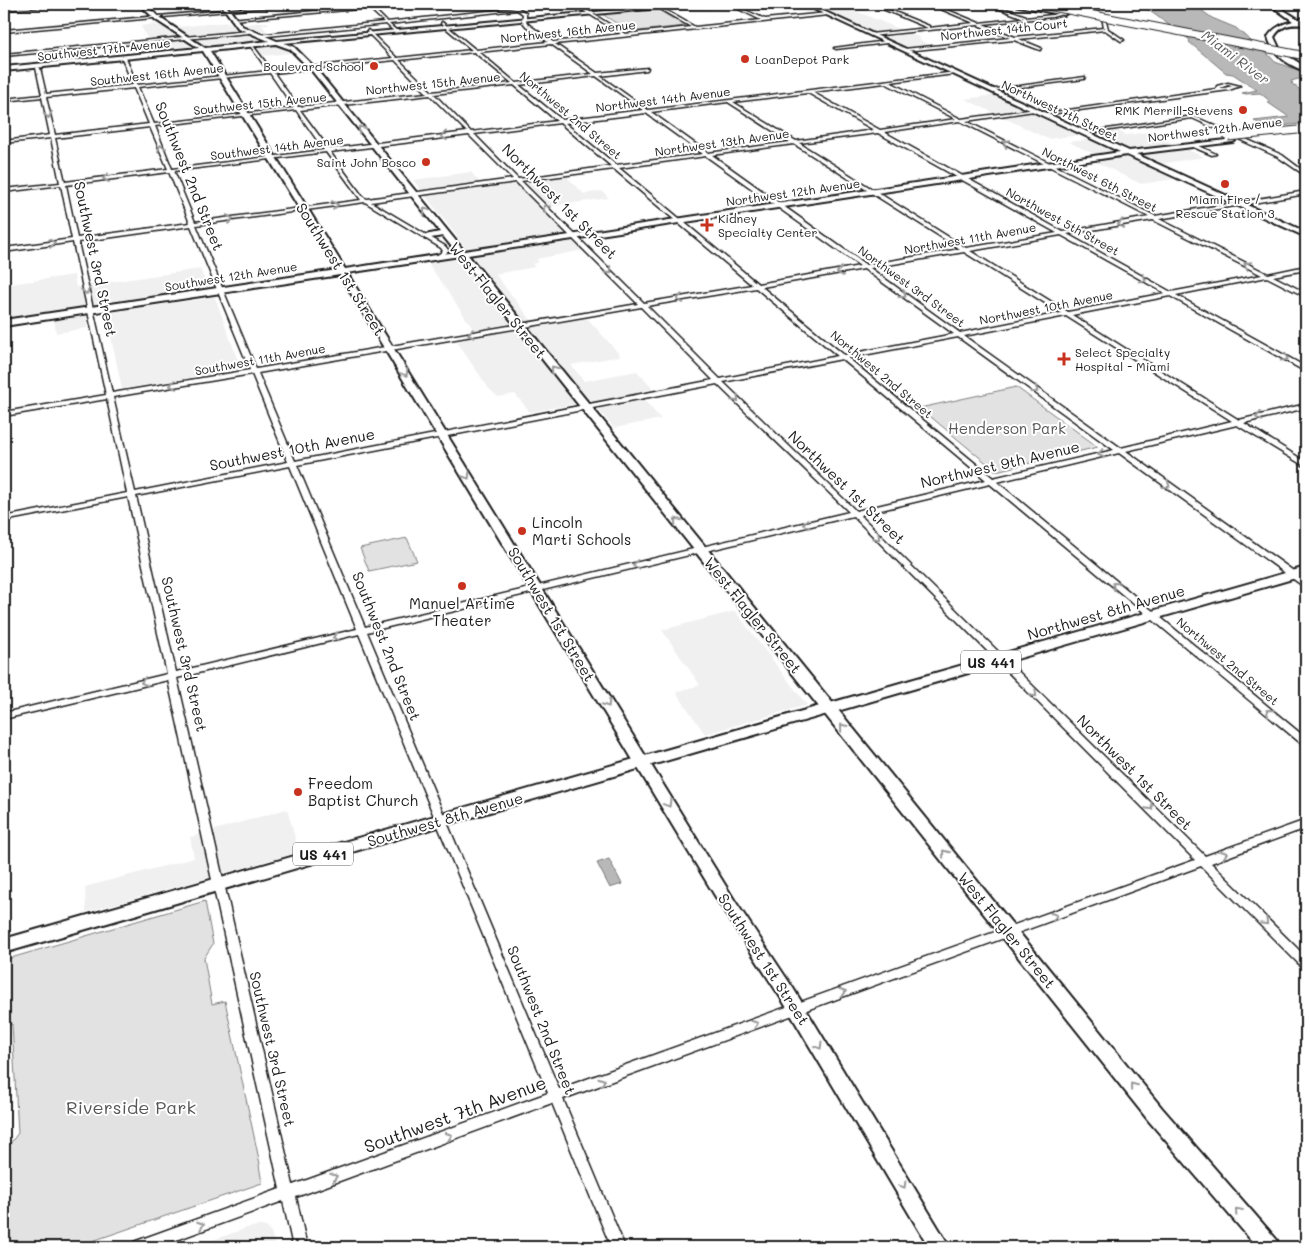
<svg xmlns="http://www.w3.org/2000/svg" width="1310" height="1251" font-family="Mali,sans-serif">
	<rect width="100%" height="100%" fill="#fff"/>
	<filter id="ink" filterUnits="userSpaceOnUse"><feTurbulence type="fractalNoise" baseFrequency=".02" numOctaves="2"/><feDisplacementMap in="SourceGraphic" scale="10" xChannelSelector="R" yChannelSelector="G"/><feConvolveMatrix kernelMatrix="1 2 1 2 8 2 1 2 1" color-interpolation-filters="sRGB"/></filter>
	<g filter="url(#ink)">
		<path fill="#f0f0f0" d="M813,4h26l82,34 -3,1 15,7 -25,2z
			M228,22l3,3 36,-3 2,2 -7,1 6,8 -14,3 12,3 26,14 -30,3 -10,-14 -83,8 -6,-11 -15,1 -7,-14 13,-2 12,4z
			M995,95l85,40 -32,4 -83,-40z
			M1115,130l11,5 22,-3 56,25 -56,9 26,13 -33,5 -47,-23 10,-2 -35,-17 32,-4 -8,-5z
			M471,172l12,15 82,-12 19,19 18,-3 7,7 -69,10 44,42 -48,9 3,3 -7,2 3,3 -40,7 41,52 51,-8 34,38 -50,9 13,16 53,-10 16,18 -16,3 24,27 -47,9 -23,-27 -61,11 -15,-18 -17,3 -8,-7 -34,-49 22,-5 -50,-73 44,-7 -59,-76z
			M200,269l8,19 -121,18v22l-31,5 -3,-22 -49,7v-33l70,-10 2,12z
			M215,297l26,72 -119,20 -16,-76z
			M735,611l72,94 -102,29 -29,-42 24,-7 -38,-55z
			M287,809l12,43 -213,60 -1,-25 109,-29 -4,-21z
			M259,1226l7,1 5,5 5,15h-83l57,-20z"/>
		<path fill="#e2e2e2" stroke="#7f7f7f" d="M657,9l28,17 -56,6 -11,-7h3l-2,-2h-3l-14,-9z
			M1016,387l82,60 -102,24 -76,-63z
			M407,538l10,23 -48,10 -9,-23z
			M205,901l8,43 -9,14 8,46 13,-3 35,163 -1,1 3,18 -187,64h-71v-95l14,-19 -6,-109 -8,2v-66z"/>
		<path fill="#b8b8b8" stroke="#7a7a7a" d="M1140,4h53l19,14 24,10 26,23 5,2 8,9 31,11v4l-15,4 2,2h-2l15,11v37l-7,-7 -30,3 -15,-6 35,-4 -22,-15 3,-1 -10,-8 -14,1 -4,-1 15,-3 -24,-16 -7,-1 -37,-31 1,-2z
			M609,859l13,25 -12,4 -13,-25z"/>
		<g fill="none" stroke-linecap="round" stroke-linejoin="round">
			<g stroke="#1c1c1c" stroke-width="3">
				<path id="street" d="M59,4h12l-67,6v-2z
					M291,4h11l-298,28v-2z
					M367,4l3,1 28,-1 -26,3 15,15 128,-14 -6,-4h4l13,9v8l2,3 25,18 68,-8 -48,-30h4l48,30 66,-7 -40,-23h4l40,23 66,-7 -33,-16h4l33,15 62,-6 1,2 -273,29 42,29 51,-5 -1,2 -47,6 48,34 308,-38 -1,2 -65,8 71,37 75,-10 -2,2 -68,10 189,95 151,-25v3l-147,25 109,55 38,-8v4l-33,6 33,17v4l-39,-20 -91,18 130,72v5l-136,-76 -98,19 167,105 67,-16v4l-62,15 62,39v5l-69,-42 -111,26 180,129v6h-3l-184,-133 -122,29 309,256v8l-3,-1 -313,-261 -130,31 345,341 101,-36v8l-95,35 95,94v12l-4,-2 -101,-101 -638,233 62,148h-14l-59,-144 -256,94 11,50h-14l-10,-46 -126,46h-25l2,-5 5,-2 141,-51 -112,-509 -164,39v-6l163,-39 -39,-177 -124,24v-4l123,-24 -20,-94 -103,17v-4l102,-17 -33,-153 -69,10v-4l68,-9 -11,-54 -57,7v-3l56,-6 -9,-45 -47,5v-2l46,-6 -8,-38 -38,4v-2l38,-4 -6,-27 2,-1 2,1 6,26 87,-9 -11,-27 2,-1 2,1 11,27 131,-14 -19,-27 2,-1 21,28 121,-13 -26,-26 1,-2 29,28 75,-8 -31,-26 1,-2 34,28 72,-8 -22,-16 -4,-5 1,-7 -6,-4 -128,14 8,7 -2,1 -9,-8 -128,13 -1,-2 127,-13 -15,-14 -136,12 -2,-1 136,-13zM551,44l42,30 -77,9 -37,-31zM474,52l38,31 -80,9 -33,-32zM395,60l32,33 -129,14 -24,-34zM270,73l24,35 -140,16 -16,-37zM596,76l47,34 -81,10 -43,-35zM885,83l71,36 -76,11 -68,-38zM514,85l43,36 -86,11 -37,-38zM134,88l15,36 -94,11 -9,-38zM807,93h1l66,37 -78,11 -63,-39zM430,95l37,37 -138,17 -29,-39zM728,102l62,40 -82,11 -57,-41zM296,110l28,40 -152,19 -17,-43zM646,113l57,41 -87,11 -51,-42zM960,121l189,96 -86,15 -179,-100zM560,123l51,43 -93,13 -44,-45zM150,127l18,42 -103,13 -10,-44zM878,133l179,100 -91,15 -167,-105zM469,135l44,44 -146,20 -4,-2 -33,-45zM794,144l166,105 -94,16 -154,-110zM326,152l35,48 -166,22 -21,-51zM706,156l154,110 -102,18 -139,-116zM614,169l138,116 -108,18 -123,-122zM169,172l21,51 -113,15 -11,-53zM516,182l122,122 -382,65 -60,-144 169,-23 76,46 2,3 -8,6 3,2 11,-8 -4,-5 -74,-44zM1153,220l109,55 -91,17 -104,-58zM191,226l59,144 -138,23 -34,-151zM1061,235l104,58 -97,19 -98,-61zM964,252l97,61 -101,20 -90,-65zM864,269l90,65 -110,21 -82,-68zM756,288l82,68 -118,23 -73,-73zM641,307l72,73 -418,81 -37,-88zM1066,316l166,105 -111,27 -157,-112zM958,337l156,113 -121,28 -145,-120zM842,359l144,121 -130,31 -133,-129zM252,374l36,88 -153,30 -22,-95zM717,384l132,128 -484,115 -68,-162zM290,466l67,163 -181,43 -40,-176zM853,516l342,344 -636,229 -192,-457zM359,634l189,459 -255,92 -116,-507z
					M871,4h4l54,22v2l45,-5 -45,-19h4l46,19 45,-5 -37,-14h5l34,12v2l26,-3 33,-9 -2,-2h4l18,12 3,13 16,11 -3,1 -16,-11 -86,9 22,9 -1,2 -26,-10 -109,11 -1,-2 106,-11 -32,-13 -107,11 -1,-2 58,-6zM1087,7l15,10 2,11 -89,9 -32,-13 69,-7z
					M248,31l1,2 -245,23v-2z
					M886,41l1,2 -51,6 -2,-1z
					M1085,77l-1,2 -93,12 -2,-1z
					M1228,83l12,3 -11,4 -187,25 -2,-1 176,-25 1,-3zM1228,85l5,1 -13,3v-1z
					M1193,116l89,39 24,18v3l-28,-19 -86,-39 -109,16 -2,-1z
					M1191,144h4l21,10 -4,1 -21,-9z"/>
			</g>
			<g stroke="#1c1c1c" stroke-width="4">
				<path id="secondary" d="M139,4h5l16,14 45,30 64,-7 -31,-13 -17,-24h4l17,22 35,15 383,-35 102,-2 -2,1 -100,3 -376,35 10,4 22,22 148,182 656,-99 -317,-148h5l321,147 106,-12v2l-2,1 -97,12 170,78v5l-179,-82 -659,100 694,853 115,132 3,7h-23l-109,-127 -688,-864 -113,17 388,628 58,87 157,259h-21l-148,-249 -58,-89 -383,-634 -336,51v-6l333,-50 -134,-219 -199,20v-4l195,-19 -43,-28zM276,44l14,5 22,22 128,161 -15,3v4l18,-3 13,16 -111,17 -135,-218z
					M1269,4h5l24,15 8,-1v2l-4,2 2,3c-13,-1 -22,-1 -30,12l7,15 25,15v4c-17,-5 -33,-16 -38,-34 6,-10 15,-13 25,-16z"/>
			</g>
			<g stroke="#1c1c1c" stroke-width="4">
				<path id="primary" d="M1306,567v8l-1302,378v-14z"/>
			</g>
			<g stroke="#1c1c1c" stroke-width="4">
				<path id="highway" d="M1009,4h13l45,9 -3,2z"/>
			</g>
			<use href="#street" fill="#fff" fill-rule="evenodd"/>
			<use href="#secondary" fill="#fff" fill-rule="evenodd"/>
			<use href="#primary" fill="#fff" fill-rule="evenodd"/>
			<use href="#highway" fill="#fff" fill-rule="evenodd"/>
			<g stroke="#1c1c1c" stroke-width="9" stroke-linecap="butt">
				<path id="secondary-bridge" d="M1228,137l70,-7"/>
			</g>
			<g stroke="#1c1c1c" stroke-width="9" stroke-linecap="butt">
				<path id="highway-bridge" d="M1037,4l269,52"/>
			</g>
			<use href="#secondary-bridge" stroke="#fff" stroke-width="7"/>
			<use href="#highway-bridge" stroke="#fff" stroke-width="7"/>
		</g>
		<defs><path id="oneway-chevron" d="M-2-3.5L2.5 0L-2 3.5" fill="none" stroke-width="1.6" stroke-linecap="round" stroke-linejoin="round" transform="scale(1.25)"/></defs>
		<g stroke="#999">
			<use href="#oneway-chevron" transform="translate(48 115) rotate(78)"/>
			<use href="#oneway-chevron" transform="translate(361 129) rotate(-129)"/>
			<use href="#oneway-chevron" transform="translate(444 136) rotate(173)"/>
			<use href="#oneway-chevron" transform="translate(1006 143) rotate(-153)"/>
			<use href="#oneway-chevron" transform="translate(161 148) rotate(-114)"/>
			<use href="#oneway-chevron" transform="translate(106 178) rotate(173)"/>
			<use href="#oneway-chevron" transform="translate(335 205) rotate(-8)"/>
			<use href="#oneway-chevron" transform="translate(546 208) rotate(-135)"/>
			<use href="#oneway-chevron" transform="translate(426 211) rotate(-129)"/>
			<use href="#oneway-chevron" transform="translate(230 219) rotate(-8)"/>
			<use href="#oneway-chevron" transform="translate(1121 224) rotate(170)"/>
			<use href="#oneway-chevron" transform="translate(52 243) rotate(-8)"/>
			<use href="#oneway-chevron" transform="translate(1247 265) rotate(-153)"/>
			<use href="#oneway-chevron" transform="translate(609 271) rotate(43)"/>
			<use href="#oneway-chevron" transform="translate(840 272) rotate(170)"/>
			<use href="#oneway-chevron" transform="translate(1143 279) rotate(29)"/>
			<use href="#oneway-chevron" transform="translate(86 291) rotate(77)"/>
			<use href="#oneway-chevron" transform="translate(903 295) rotate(36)"/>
			<use href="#oneway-chevron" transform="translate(680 299) rotate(170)"/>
			<use href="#oneway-chevron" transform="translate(471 334) rotate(171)"/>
			<use href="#oneway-chevron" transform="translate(1285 358) rotate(29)"/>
			<use href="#oneway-chevron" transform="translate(554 369) rotate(-129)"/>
			<use href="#oneway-chevron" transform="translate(405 373) rotate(59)"/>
			<use href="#oneway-chevron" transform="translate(173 385) rotate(170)"/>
			<use href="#oneway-chevron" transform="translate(1035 390) rotate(36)"/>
			<use href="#oneway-chevron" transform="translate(736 399) rotate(46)"/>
			<use href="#oneway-chevron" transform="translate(1259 417) rotate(167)"/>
			<use href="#oneway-chevron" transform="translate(1101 454) rotate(167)"/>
			<use href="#oneway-chevron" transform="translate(467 476) rotate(58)"/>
			<use href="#oneway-chevron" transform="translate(1167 485) rotate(36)"/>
			<use href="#oneway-chevron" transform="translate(677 521) rotate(-129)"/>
			<use href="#oneway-chevron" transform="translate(806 524) rotate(167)"/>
			<use href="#oneway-chevron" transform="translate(877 537) rotate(45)"/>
			<use href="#oneway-chevron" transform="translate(636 565) rotate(166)"/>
			<use href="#oneway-chevron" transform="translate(1115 585) rotate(-140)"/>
			<use href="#oneway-chevron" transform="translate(336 637) rotate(167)"/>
			<use href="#oneway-chevron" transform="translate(144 682) rotate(166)"/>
			<use href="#oneway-chevron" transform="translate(1034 694) rotate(45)"/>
			<use href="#oneway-chevron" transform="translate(607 704) rotate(58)"/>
			<use href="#oneway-chevron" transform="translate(1269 712) rotate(-140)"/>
			<use href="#oneway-chevron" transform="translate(843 727) rotate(-129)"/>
			<use href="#oneway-chevron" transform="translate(668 804) rotate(59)"/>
			<use href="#oneway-chevron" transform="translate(1150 807) rotate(45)"/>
			<use href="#oneway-chevron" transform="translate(945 853) rotate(-129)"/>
			<use href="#oneway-chevron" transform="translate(1224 854) rotate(-20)"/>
			<use href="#oneway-chevron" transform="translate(1054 916) rotate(-20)"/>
			<use href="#oneway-chevron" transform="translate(1265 922) rotate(45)"/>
			<use href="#oneway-chevron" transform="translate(843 992) rotate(-20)"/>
			<use href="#oneway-chevron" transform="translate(755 1024) rotate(-20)"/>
			<use href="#oneway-chevron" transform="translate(819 1046) rotate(59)"/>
			<use href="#oneway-chevron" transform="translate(602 1081) rotate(-20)"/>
			<use href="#oneway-chevron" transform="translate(1133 1086) rotate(-129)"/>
			<use href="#oneway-chevron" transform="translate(449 1136) rotate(-20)"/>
			<use href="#oneway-chevron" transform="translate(334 1177) rotate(-20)"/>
			<use href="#oneway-chevron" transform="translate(903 1185) rotate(59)"/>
			<use href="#oneway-chevron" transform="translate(1238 1211) rotate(-131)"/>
			<use href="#oneway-chevron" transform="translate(201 1225) rotate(-20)"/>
		</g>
	</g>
	<g fill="#c8321e" stroke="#fff" stroke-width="2">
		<circle cx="745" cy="59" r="5"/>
		<circle cx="374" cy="66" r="5"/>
		<circle cx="1243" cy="110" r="5"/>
		<circle cx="426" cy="162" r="5"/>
		<circle cx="1225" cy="184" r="5"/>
		<path d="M704.5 217.5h5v5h5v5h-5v5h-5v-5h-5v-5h5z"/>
		<path d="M1061.5 351.5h5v5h5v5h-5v5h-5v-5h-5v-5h5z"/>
		<circle cx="522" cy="531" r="5"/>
		<circle cx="462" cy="586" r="5"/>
		<circle cx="298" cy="792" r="5"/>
	</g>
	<g text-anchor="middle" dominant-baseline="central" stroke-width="4" stroke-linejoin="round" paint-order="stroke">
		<g font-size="12" fill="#1c1c1c" stroke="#fff">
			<text transform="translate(1004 29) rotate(-6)">Northwest 14th Court</text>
			<text transform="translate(568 31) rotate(-6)">Northwest 16th Avenue</text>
			<text transform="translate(104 49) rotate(-6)">Southwest 17th Avenue</text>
			<text transform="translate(157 74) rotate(-6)">Southwest 16th Avenue</text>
			<text transform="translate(433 83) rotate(-6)">Northwest 15th Avenue</text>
			<text transform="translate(663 99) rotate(-7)">Northwest 14th Avenue</text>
			<text transform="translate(260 103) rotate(-6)">Southwest 15th Avenue</text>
			<text transform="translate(1060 110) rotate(25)">Northwest 7th Street</text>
			<text transform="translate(571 115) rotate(40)">Northwest 2nd Street</text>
			<text transform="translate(1215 129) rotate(-7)">Northwest 12th Avenue</text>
			<text transform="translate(722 142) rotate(-8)">Northwest 13th Avenue</text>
			<text transform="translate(277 147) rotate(-7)">Southwest 14th Avenue</text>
			<text transform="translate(1100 179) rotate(27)">Northwest 6th Street</text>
			<text transform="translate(793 192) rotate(-8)">Northwest 12th Avenue</text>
			<text transform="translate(1063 221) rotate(29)">Northwest 5th Street</text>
			<text transform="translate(970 238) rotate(-10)">Northwest 11th Avenue</text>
			<text transform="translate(231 276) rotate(-9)">Southwest 12th Avenue</text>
			<text transform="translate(912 286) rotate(36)">Northwest 3rd Street</text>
			<text transform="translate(1046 307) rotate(-11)">Northwest 10th Avenue</text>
			<text transform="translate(260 359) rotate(-10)">Southwest 11th Avenue</text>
			<text transform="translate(882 374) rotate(40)">Northwest 2nd Street</text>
			<text transform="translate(1228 661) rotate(40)">Northwest 2nd Street</text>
		</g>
		<g font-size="12" fill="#1c1c1c" stroke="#fff" text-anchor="start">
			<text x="755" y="59">LoanDepot Park</text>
			<text x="364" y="66" text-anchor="end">Boulevard School</text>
			<text x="1233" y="110" text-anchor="end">RMK Merrill-Stevens</text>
			<text x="416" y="162" text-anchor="end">Saint John Bosco</text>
			<text x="1225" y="199" text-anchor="middle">Miami Fire /<tspan x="1225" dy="14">Rescue Station 3</tspan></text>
			<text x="718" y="218">Kidney<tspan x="718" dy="14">Specialty Center</tspan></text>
			<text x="1075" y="352">Select Specialty<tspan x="1075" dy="14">Hospital - Miami</tspan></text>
		</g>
		<g font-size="14" font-style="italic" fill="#5a5a5a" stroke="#fff">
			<text transform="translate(1236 57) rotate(37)">Miami River</text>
		</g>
		<g fill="#fff" stroke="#606060" stroke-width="1">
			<rect x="961" y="650.5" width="60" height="23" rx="4"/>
			<rect x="293" y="842.5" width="60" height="23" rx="4"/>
		</g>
		<g font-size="14" font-weight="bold" fill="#1c1c1c">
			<text x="991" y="662">US 441</text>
			<text x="323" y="854">US 441</text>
		</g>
		<g font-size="15" fill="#1c1c1c" stroke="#fff">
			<text transform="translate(190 176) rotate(68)">Southwest 2nd Street</text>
			<text transform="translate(560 201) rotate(45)">Northwest 1st Street</text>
			<text transform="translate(96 259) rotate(78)">Southwest 3rd Street</text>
			<text transform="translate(341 269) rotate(58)">Southwest 1st Street</text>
			<text transform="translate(498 300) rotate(51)">West Flagler Street</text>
			<text transform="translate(292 449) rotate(-11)">Southwest 10th Avenue</text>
			<text transform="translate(1000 464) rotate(-13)">Northwest 9th Avenue</text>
			<text transform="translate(847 487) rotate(44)">Northwest 1st Street</text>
			<text transform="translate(1106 612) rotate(-16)">Northwest 8th Avenue</text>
			<text transform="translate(552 614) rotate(59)">Southwest 1st Street</text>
			<text transform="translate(753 615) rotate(51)">West Flagler Street</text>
			<text transform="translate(387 646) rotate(68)">Southwest 2nd Street</text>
			<text transform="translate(185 654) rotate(77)">Southwest 3rd Street</text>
			<text transform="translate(1135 772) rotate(45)">Northwest 1st Street</text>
			<text transform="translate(445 819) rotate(-16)">Southwest 8th Avenue</text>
			<text transform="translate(1007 930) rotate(51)">West Flagler Street</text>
			<text transform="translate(764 959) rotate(57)">Southwest 1st Street</text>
			<text transform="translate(542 1020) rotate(68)">Southwest 2nd Street</text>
			<text transform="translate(273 1049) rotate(77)">Southwest 3rd Street</text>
		</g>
		<g font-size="15" fill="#575757" stroke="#fff">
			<text x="1007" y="428">Henderson Park</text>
		</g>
		<g font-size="15" fill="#1c1c1c" stroke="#fff" text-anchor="start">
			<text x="532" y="522">Lincoln<tspan x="532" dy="17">Marti Schools</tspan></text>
			<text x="462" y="603" text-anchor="middle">Manuel Artime<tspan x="462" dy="17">Theater</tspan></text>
			<text x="308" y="783">Freedom<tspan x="308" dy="17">Baptist Church</tspan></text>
		</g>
		<g font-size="18" fill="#575757" stroke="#fff">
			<text x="131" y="1107">Riverside Park</text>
		</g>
		<g font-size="18" fill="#1c1c1c" stroke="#fff">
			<text transform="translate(455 1114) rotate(-20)">Southwest 7th Avenue</text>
		</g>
	</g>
	<rect width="1310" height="1251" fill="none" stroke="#fff" stroke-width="20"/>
	<rect x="10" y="10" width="1290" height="1231" fill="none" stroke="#1c1c1c" stroke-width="2" filter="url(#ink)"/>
</svg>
